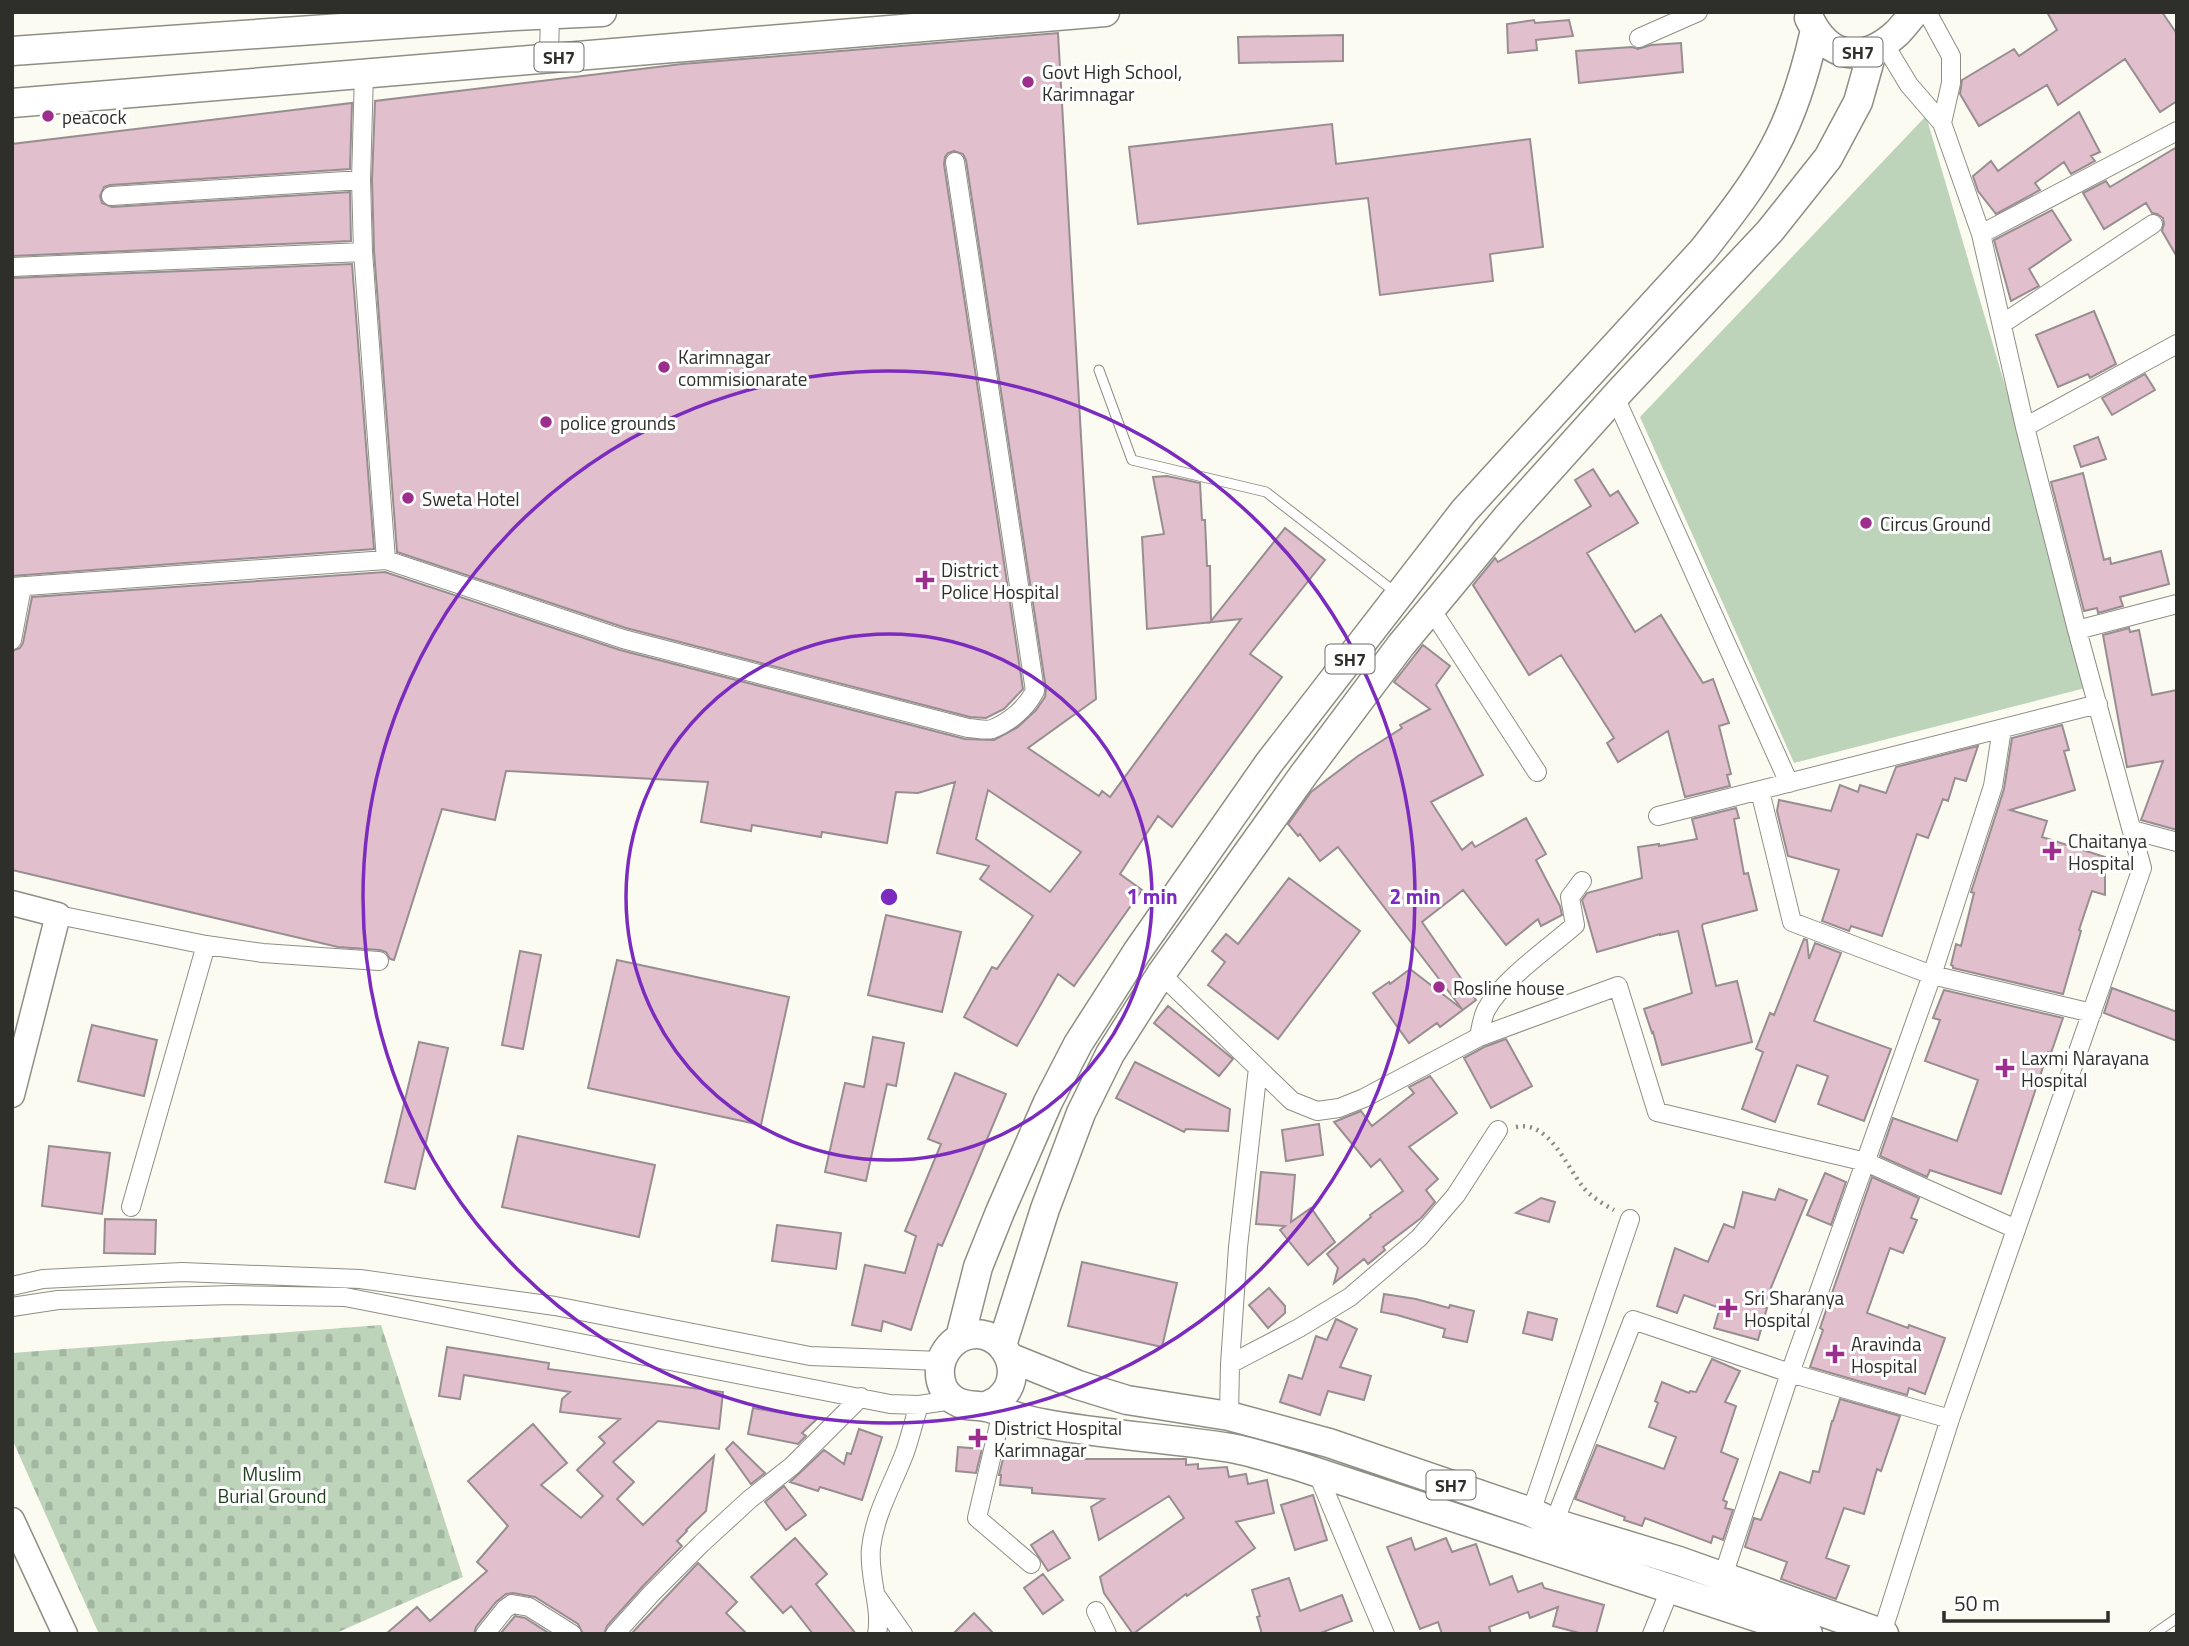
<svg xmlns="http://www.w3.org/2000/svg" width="2189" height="1646" font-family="'Titillium Web',sans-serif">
	<defs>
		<pattern id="cemetery-stones" width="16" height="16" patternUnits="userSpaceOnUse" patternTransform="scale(1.75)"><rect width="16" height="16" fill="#bdd4bb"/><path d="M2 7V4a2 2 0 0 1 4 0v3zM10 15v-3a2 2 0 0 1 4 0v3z" fill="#a3b6a1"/></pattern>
	</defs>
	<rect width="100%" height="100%" fill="#fcfbf1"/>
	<path fill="#bdd4bb" d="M1926,116l167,570 -299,77 -154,-346z"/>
	<path fill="url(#cemetery-stones)" d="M381,1325l82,252 -129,57h-235l-87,-195v-86z"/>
	<path fill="#e1bfcd" stroke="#988e92" stroke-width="2" fill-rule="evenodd" d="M2047,12h115l15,22v67l-17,11 -35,-53 -67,46 -11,-20 -68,41 -19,-32 2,-14 52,-31 5,7 38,-26z
		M1534,20l1,3 34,-3 4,16 -37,4 1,10 -29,3 -1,-29z
		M1058,33l38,666 -68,49 71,48 3,-5 8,6 131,-178 -94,10 -5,-92 22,-3 -11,-57 14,-1 33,7 2,37h3l2,46h3l1,55 74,-93 40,32 -75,94 32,23 -110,150 -14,-11 -38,58 22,16 -68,96 -16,-12 -41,72 -53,-29 28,-50 5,2 36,-53 -53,-37 9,-13 -52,-13 18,-71 -37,11 -22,-1 -9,51 -65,-11 -1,5 -69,-12 -1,6 -50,-9 7,-40 -202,-11 -11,49 -53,-11 -48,151 -4,-1 -4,-7 -6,-2 -42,-3 -326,-77v-219l8,-3 3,-5 9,-46 353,-25 235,78 345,89 29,1 24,-13 18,-17 9,-13 1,-8 -80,-529 -3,-6 -9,-3 -6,2 -3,4 -1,7 79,525 -19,20 -18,9 -16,-1 -344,-89 -229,-76 -23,-301 -2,-71 3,-79 307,-37zM988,790l93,62 -31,40 -74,-53z
		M1343,35v26l-104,2 -1,-26z
		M1681,43l2,29 -104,11 -3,-32 56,-4 6,2 13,-4z
		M352,103l-2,66 -240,16 -6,2 -4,9 2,7 10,4 238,-15 1,49 -339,15v-112z
		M2079,112l21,40 -9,4 4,5 -24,13 -7,-12 -29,21 5,7 -44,24 -18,-23 -5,-15 18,-15 7,10z
		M1332,124l4,40 194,-25 13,108 -53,7 3,27 -113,14 -12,-97 -230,26 -9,-77z
		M2177,147v110l-15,-26 2,-7 -1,-6 -6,-4 -5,-1 -6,-10 -42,26 -21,-36 23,-12 4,6z
		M2052,210l19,30 -42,29 10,17 -28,15 -17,-61z
		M352,264l22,285 -362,27v-298z
		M2094,311l22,53 -26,14 -2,-4 -30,13 -22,-52z
		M2145,374l10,16 -43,25 -10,-17z
		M2098,437l8,22 -25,8 -7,-21z
		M1593,469l17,27 8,-5 20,32 -51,30 48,79 26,-17 42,68 10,-4 16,44 -10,3 12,48 -4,1 3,11 -45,11 -17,-66 -50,31 -11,-19 7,-5 -53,-83 -32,20 -56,-90 22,-27 3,4 93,-56 -16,-26z
		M2083,473l21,87 6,-2 1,6 50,-13 8,33 -49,13 3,9 -25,7 -1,-5 -13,3 -33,-129z
		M2129,628l1,4 9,-2 13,65 25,-5v140l-36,-10 22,-59 -36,6 -24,-132z
		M1423,645l27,21 -14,19 47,90 -52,27 31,48 10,-8 3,5 51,-29 20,36 -10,6 24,46 2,9 -21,11 -3,-7 -32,26 -43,-55 -41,32 54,78 -36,27 -3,-4 -28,20 -36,-50 16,-11 1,2 20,-15 52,40 -124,-162 -18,14 -20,-27 -2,2 -10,-12 23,-32 47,-36 44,-28 -2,-3 30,-16 -36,-27z
		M2062,725l7,25 -5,1 11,39 -65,20 37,11 -5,16 63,20v38l-13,-4 -13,39 2,1 -18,63 -110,-26v-2l-2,-1 5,-21 5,2 13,-53 -3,-1 33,-103 8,-51z
		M1978,746l-12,35 -11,-3 -7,23 -5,-2 -15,39 -11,-4 -35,102 -31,-10 -2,5 -27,-10 17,-51 -51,-14 -11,-45 2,-11 52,11 9,-26 18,7 2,-7 26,8 10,-26z
		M1736,808l3,10 -5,1 10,55 4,-1 9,37 -54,14 -1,2 14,60 21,-5 15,61 -90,23 -9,-33 -1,1 -8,-24 48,-16 -14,-62 -18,4v-1l-63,18 -15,-52 5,-7 55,-15 -4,-31 21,-3v2l38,-7 -5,-20z
		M1289,878l71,53 -82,108 -70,-54 17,-23 -13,-11 14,-17 12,10z
		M886,915l75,17 -19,80 -74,-17z
		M1804,939l3,1 2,19 6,-16 26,10 -27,68 77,28 -27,72 -46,-17 10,-28 -31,-11 -22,57 -33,-13 21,-57 -7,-3 14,-36 4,2z
		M520,951l21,4 -18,94 -21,-4z
		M617,960l172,37 -28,128 -173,-37z
		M2112,988l65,24v29l-73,-28z
		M1944,990l119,28 -12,35 -3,-1 -47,142 -71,-24 -3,7 -47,-21 13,-38 64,23 21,-61 -53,-19 15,-41 -7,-2z
		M1168,1006l65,53 -14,17 -65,-53z
		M92,1025l65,15 -13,56 -66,-15z
		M873,1037l31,6 -8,43 -9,-2 -21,97 -41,-9 20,-89 19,4z
		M1506,1039l26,47 -41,22 -27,-50 20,-11z
		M419,1042l29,6 -33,141 -30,-7z
		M1135,1062l95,47 -2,22 -42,-2 -2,3 -68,-34z
		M955,1073l51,21 -64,152 -4,-2 -27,86 -28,-9 -2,10 -29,-6 13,-60 40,8 11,-37 -11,-5 36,-87 -13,-5z
		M1430,1076l27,37 -48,34 29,32 -12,11 9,12 -14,16 -38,29 2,3 -17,14 -4,-5 -30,24 4,-15 -11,-14 44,-37 -1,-2 33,-24 -23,-32 -9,8 -37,-45 27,-11 11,15 42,-33 -5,-6z
		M1319,1124l4,31 -37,6 -4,-31z
		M518,1136l137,29 -16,72 -137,-30z
		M49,1146l61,7 -8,61 -60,-8z
		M1261,1172l34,3 -4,47 20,-14 24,34 -27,23 -28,-35 5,-4 -29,-2z
		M1825,1173l21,9 -15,43 -24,-10z
		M1872,1177l47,21 -8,20 6,2 -14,33 -13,-5 -23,65 41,15 1,-3 36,13 -20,56 -16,-6 -2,7 -97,-28 13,-37 -3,-2z
		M1779,1189l28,11 -44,107 4,1 -9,32 -44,-12 6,-20 -36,-13 -7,18 -20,-7 18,-58 33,14 16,-38 10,4 9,-36 32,8z
		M1541,1198l14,4 -6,20 -33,-9z
		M105,1219l51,1 -1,34 -51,-1z
		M777,1225l64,8 -5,36 -64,-8z
		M1082,1262l95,21 -15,64 -94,-21z
		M1269,1288l16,18v7l-17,15 -19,-23z
		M1384,1294l32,5 33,9 1,-3 24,6 -7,31 -24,-5 2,-8 -48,-14 -16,-3z
		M1528,1312l29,7 -5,21 -29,-7z
		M1336,1319l21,10 -17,38 31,9 -7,24 -36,-9 -8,24 -40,-13 9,-27 13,4 14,-43 11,4z
		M447,1347l102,16 -1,6 175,23 -4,37 -61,-8 -45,41 21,20 -17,17 26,26 71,-69 -8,55 -20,19 1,1 -10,10 5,5 -39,40 -36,40 -3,8h-21l-5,-10 -43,-27 -22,-4 -7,1 -10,8 -20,25 -2,7h-88l31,-27 13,14 57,-50 -10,-9 31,-36 -40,-45 65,-57 34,39 -26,22 40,33 22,-22 -26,-26 28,-27 -6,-6 21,-18 -60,-7 2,-13 8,-7 -106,-17 -4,24 -21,-3z
		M1712,1359l28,12 -15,31 11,4 -15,46 17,7 -15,41 4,2 -2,6 8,2 -10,30 -10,-4 -2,7 -66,-25 -3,8 -18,-6 1,-3 -50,-18 22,-54 67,24 12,-32 -27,-10 9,-24 -3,-2 7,-19 27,11 1,-2 6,1z
		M1840,1399l60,17 -19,55 -4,-2 -13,45 -20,-6 -18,50 23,8 -13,33 -55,-20 6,-17 -42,-15 9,-29 7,2 19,-48 30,11 3,-12 6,1 13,-51h1z
		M753,1408l64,11 -15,14 4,3 -8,8 -50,-10z
		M859,1429l23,8 -20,63 -42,-13 -2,4 -28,-9 34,-32 20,14 3,-11 4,1z
		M733,1442l32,31 -14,11 -25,-35z
		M958,1447l24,2 -6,24 -20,-2z
		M1005,1451l71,4v4h110v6l12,-1v5l29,-2 2,10 17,-3 2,10 19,-4 7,33 -38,9 19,26 -68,48 -1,-2 -53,40 -29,-41 -4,-16 84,-59 -15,-22 -70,44 -8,-33 13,-8 -72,-6v-5l-32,-3 1,-10h-2z
		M784,1486l22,29 -20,15 -21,-28z
		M1313,1495l14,45 -32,10 -14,-45z
		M1053,1531l17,27 -22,13 -17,-26z
		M795,1538l32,36 -11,10 40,50h-43l-22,-28 -8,7 -32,-36z
		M1411,1538l4,12 31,-12 6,14 24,-8 14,41 22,-9 6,16 24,-9 2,5 60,17 -8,29h-13l-30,-8 5,-19 -28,11 -2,-6 -39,15 2,7h-49l-4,-12 -18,7 -33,-82z
		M698,1563l39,39 -11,11 21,21h-116z
		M1043,1574l20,26 -20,14 -19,-26z
		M1289,1578l11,33 42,-16 10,26 -34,13h-56l-5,-17 3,-1 -8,-26z
		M974,1613l20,21h-41z
		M515,1616l10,2 25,16h-50z"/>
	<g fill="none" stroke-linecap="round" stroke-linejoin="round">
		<g stroke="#8f8e85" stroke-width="11">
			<path id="lane" d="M1099,370l33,90 134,32 129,100
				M2154,1634l23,-16"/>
		</g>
		<g stroke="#8f8e85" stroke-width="20">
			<path id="street" d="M1927,12l24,44v27l-9,40
				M1639,38l59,-26
				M549,57l1,-45
				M364,73l-3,107 2,72 23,308
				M111,196l250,-16
				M1981,234l196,-103
				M12,267l351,-15
				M2002,324l151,-100
				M1615,397l174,386
				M2025,427l152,-83
				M12,587l374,-27 237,79 345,89c7,0 17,3 24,1 18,-7 34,-21 43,-38l-80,-529
				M1431,609l106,163
				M2077,630l100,-26
				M12,640l10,-53
				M1760,791l32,131 140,53 160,38
				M1658,816l440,-112
				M2132,830l45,12
				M58,915l148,30 57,8 116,8
				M1161,974l131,127 25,10 22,-3 25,-10 115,-61 139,-51 39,126 209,50 150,67
				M1479,1037c2,-9 3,-19 7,-27 16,-30 63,-62 89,-85l-5,-28 12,-16
				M131,1207l75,-262
				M12,1286l31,-7 139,-7 178,7 195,27 255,50 131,5
				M12,1307l46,-7 174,-5 113,2 545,107 29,1 34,-5
				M1230,1364l8,-117 20,-179
				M1002,1412l-25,106 54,46
				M1229,1416l1,-52 69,-36 51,-31 69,-59 37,-43 42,-65
				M1317,1472l68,162
				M1531,1512l99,-293
				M1554,1523l79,-203 157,53 160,46
				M1723,1576l67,-203 142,-398 61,-189 9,-57
				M877,1597l26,37
				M1096,1611l11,23
				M1882,1633l68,-214 192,-551 -65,-238 -52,-203 -44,-193 -39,-111 -33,-38 -26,-43
				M485,1634l20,-25 7,-5 17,3 43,27
				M615,1634l36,-40 51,-51 48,-44 42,-33 69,-69
				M877,1634c5,-28 -9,-57 -6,-86 4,-35 22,-64 34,-96 5,-15 9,-31 14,-47
				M1652,1634l19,-47"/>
		</g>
		<g stroke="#8f8e85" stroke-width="27">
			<path id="secondary" d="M12,903l46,12 -46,180
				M12,1520l53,114"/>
		</g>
		<g stroke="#8f8e85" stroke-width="31">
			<path id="primary" d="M1809,18c20,42 54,46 88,15 6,-6 12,-14 18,-21
				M12,51l502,-35 88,-4
				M12,103l1093,-91
				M960,1338l18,-71 22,-55 48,-110 30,-58 59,-92 132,-189 195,-252 239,-261c25,-32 52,-66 71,-102 20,-37 32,-78 41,-118
				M1002,1345l43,-136 36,-96 29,-59 51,-80 143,-200 97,-129 107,-129 113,-126 149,-159 58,-73 30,-56 15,-53
				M1011,1358l67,27 49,15 102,16 100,27 202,69 23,11 125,38 205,73
				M985,1407c5,-3 11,-5 14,-8 32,-27 -1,-80 -39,-61 -11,6 -19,18 -20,30 -1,12 3,25 14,32 12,8 23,4 36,8 17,5 33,12 51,15 63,12 127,15 190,25 22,4 45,12 67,18l510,168"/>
		</g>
		<path stroke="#8b8b84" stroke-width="4.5" stroke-dasharray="2 5" stroke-linecap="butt" d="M1516,1127c33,-7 50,39 67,60 7,9 20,17 31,23"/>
		<use href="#lane" stroke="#fff" stroke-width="9"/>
		<use href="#street" stroke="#fff" stroke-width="18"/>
		<use href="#secondary" stroke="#fff" stroke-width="24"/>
		<use href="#primary" stroke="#fff" stroke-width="28"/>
	</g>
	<g fill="none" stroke="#7b2cbf" stroke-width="3.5">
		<circle cx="889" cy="897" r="263"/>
		<circle cx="889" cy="897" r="526"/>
	</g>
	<g fill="#9c2e8d" stroke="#fff" stroke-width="2.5">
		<circle cx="1028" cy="82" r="7"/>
		<circle cx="48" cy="116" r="7"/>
		<circle cx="664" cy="367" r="7"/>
		<circle cx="546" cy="422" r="7"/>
		<circle cx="408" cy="498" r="7"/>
		<circle cx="1866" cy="523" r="7"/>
		<path d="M921.5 569.5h7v7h7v7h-7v7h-7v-7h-7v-7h7z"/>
		<path d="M2048.5 840.5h7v7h7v7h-7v7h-7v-7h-7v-7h7z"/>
		<circle cx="1439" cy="987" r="7"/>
		<path d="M2001.5 1057.5h7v7h7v7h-7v7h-7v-7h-7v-7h7z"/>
		<path d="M1724.5 1297.5h7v7h7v7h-7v7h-7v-7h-7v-7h7z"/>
		<path d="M1831.5 1343.5h7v7h7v7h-7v7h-7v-7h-7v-7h7z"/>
		<path d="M974.5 1427.5h7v7h7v7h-7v7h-7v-7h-7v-7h7z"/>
	</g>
	<g text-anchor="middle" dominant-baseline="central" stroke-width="6" stroke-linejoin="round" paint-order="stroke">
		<g fill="#fff" stroke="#6d6d6a" stroke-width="2">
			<rect x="1833.5" y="37.5" width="49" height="29" rx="5"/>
			<rect x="534.5" y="42.5" width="49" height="29" rx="5"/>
			<rect x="1325.5" y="644.5" width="49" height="29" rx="5"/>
			<rect x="1426.5" y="1470.5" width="49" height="29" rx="5"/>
		</g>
		<g font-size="18" font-weight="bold" fill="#2e2e2a">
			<text x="1858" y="52">SH7</text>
			<text x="559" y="57">SH7</text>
			<text x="1350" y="659">SH7</text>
			<text x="1451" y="1485">SH7</text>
		</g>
		<g font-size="19" fill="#2e2e2a" stroke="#fff" text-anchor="start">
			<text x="1042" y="71">Govt High School,<tspan x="1042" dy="22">Karimnagar</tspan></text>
			<text x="62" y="116">peacock</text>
			<text x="678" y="356">Karimnagar<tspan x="678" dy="22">commisionarate</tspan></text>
			<text x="560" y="422">police grounds</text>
			<text x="422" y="498">Sweta Hotel</text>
			<text x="1880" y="523">Circus Ground</text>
			<text x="941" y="569">District<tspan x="941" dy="22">Police Hospital</tspan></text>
			<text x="2068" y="840">Chaitanya<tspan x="2068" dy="22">Hospital</tspan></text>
			<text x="1453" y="987">Rosline house</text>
			<text x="2021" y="1057">Laxmi Narayana<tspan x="2021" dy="22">Hospital</tspan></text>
			<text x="1744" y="1297">Sri Sharanya<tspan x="1744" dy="22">Hospital</tspan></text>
			<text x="1851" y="1343">Aravinda<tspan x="1851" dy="22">Hospital</tspan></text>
			<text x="994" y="1427">District Hospital<tspan x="994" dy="22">Karimnagar</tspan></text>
		</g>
		<g font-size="19" fill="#1d3f1b" stroke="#fff">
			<text x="272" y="1473">Muslim<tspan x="272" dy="22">Burial Ground</tspan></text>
		</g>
	</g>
	<circle cx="889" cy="897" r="10" fill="#7b2cbf" stroke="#fff" stroke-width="3.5"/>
	<g font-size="21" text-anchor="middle" font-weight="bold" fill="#7b2cbf" stroke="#fff" stroke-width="6" stroke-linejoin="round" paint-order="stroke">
		<text x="1152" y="904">1 min</text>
		<text x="1415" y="904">2 min</text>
	</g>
	<rect width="2189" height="1646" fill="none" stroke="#2e2e2a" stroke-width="28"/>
	<path d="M1944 1611v10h164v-10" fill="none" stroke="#2e2e2a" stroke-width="3.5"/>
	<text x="1954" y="1611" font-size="21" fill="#2e2e2a" stroke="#ffffff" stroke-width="5" paint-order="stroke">50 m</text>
</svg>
